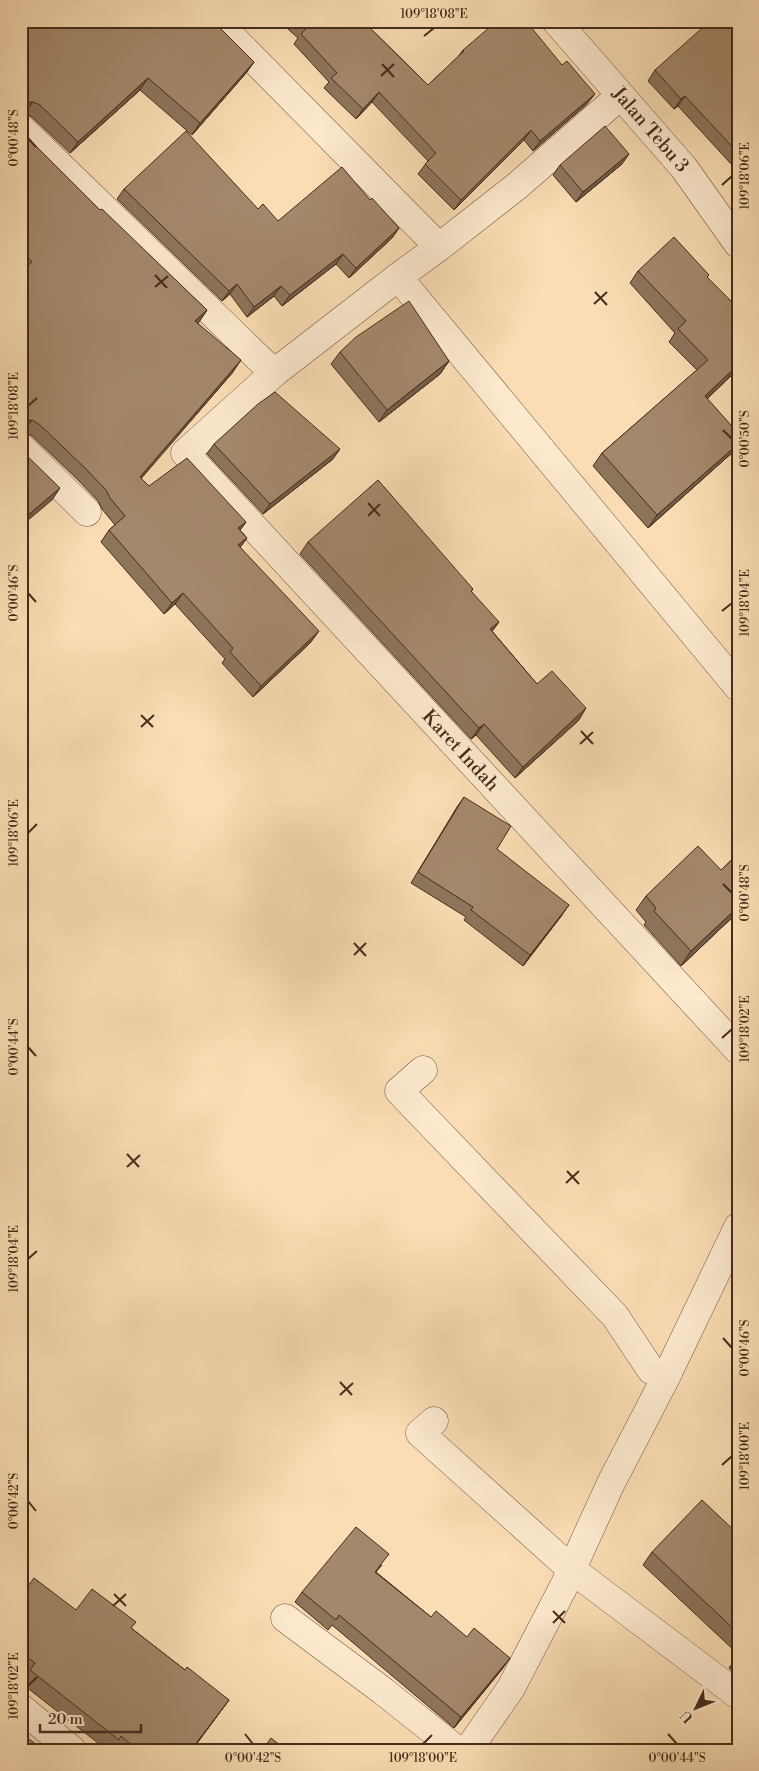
<svg xmlns="http://www.w3.org/2000/svg" width="759" height="1771" font-family="'Libre Bodoni',serif">
	<rect width="100%" height="100%" fill="#faddb4"/>
	<filter id="stains"><feTurbulence type="fractalNoise" baseFrequency=".004" numOctaves="4"/><feColorMatrix values="0 0 0 0 .2 0 0 0 0 .09 0 0 0 0 .02 0 0 0 .5 -.17"/></filter>
	<radialGradient id="worn" r=".72"><stop offset=".6" stop-color="#630" stop-opacity="0"/><stop offset="1" stop-color="#630" stop-opacity=".3"/></radialGradient>
	<g fill="none" stroke-linecap="round" stroke-linejoin="round">
		<g stroke="#735841" stroke-width="29">
			<g id="minor">
				<path d="M216,21l223,226 -41,30 340,410"/>
				<path id="s1" d="M556,21l128,147 54,76"/>
				<path d="M21,128l253,245"/>
				<path d="M439,247l78,-61 103,-90"/>
				<path id="s2" d="M398,277l-124,96 -89,80 553,597"/>
				<path d="M21,447l66,65"/>
				<path d="M423,1070l-24,21 216,225 36,54 15,7 -55,106 -46,101 -54,104 -43,62"/>
				<path d="M666,1377l72,-150"/>
				<path d="M434,1421l-14,12 151,136 167,126"/>
				<path d="M285,1618l98,73 74,59"/>
				<path d="M21,1708l51,42"/>
			</g>
		</g>
		<use href="#minor" stroke="#fce9ce" stroke-width="28"/>
	</g>
	<path fill="#8d755c" stroke="#462c1b" d="M21,21l233,41 -8,11 -54,62 -52,-45 -70,63 -38,-36 -7,-4z
		M279,21h94l-5,5 60,59 30,-28 5,-7 124,54 -54,47 -9,-11 -70,70 -36,-36 10,-13 -56,-59 -16,17 -32,-31 5,-6 -35,-38 4,-6z
		M738,21v139l-6,5 -54,-59 -4,3 -26,-28 7,-11z
		M21,131l79,79 107,100 -9,13 35,49 -92,106 8,8 97,36 -6,8 7,8 -7,9 71,95 -58,55 -31,-34 3,-4 -50,-55 -11,10 -63,-72 8,-12 6,-5 -13,-16 -4,-8 -21,-22 -45,-43 -8,-4h-3v-160l1,-1 -1,-1z
		M622,164l-46,38 -23,-27 7,-10z
		M124,189l134,20 20,12 92,-21 29,28 -7,10 -43,40 -13,-14 -54,42 -8,-10 -27,21 -17,-23 -8,7 -105,-102z
		M638,271l71,4 -2,2 31,31v61l-31,30 31,34v13l-4,5 -86,77 -55,-62 9,-13 95,-83 -28,-28 6,-9 -45,-50z
		M340,352l109,9 -9,13 -61,48 -48,-58z
		M214,444l119,15 -70,55 -56,-60z
		M308,542l165,47 -2,3 21,39 45,53 42,36 -64,58 -39,-43 -5,4 -171,-185z
		M464,797l33,52 65,66 -39,51 -59,-46 2,-3 -55,-34 46,-76z
		M738,854v58l-57,54 -37,-41 2,-3 -10,-12 10,-14 75,-26z
		M738,1534v120l-95,-89 9,-13z
		M382,1565l-6,7 55,45 72,51 -49,60 -122,-103 -4,5 -33,-28 7,-10z
		M21,1595l55,15 55,18 54,42 44,30 -37,50h-79l-1,-1v1h-5l-86,-67 5,-7 -5,-3z
		M738,1655v20l-9,-7z"/>
	<path fill="#735f4b" stroke="#462c1b" d="M370,21h3l-14,14 8,-10z
		M254,62l-8,11 -54,62 8,-12z
		M148,78l-8,12 -70,63 8,-11z
		M379,92l-7,10 -16,17 7,-10z
		M595,94l-8,10 -54,47 7,-10z
		M685,96l-7,10 -4,3 7,-10z
		M25,102h8l-8,11h-4v-9z
		M531,130l-7,10 -70,70 7,-10z
		M629,154l-7,10 -46,38 7,-10z
		M738,157v3l-6,5z
		M399,228l-7,10 -43,40 7,-10z
		M343,254l-7,10 -54,42 8,-11z
		M237,284l-7,10 -8,7 7,-10z
		M281,286l-7,10 -27,21 7,-10z
		M207,310l-8,12 -12,10 8,-11z
		M241,360l-8,12 -100,116 7,-11z
		M449,361l-9,13 -61,48 8,-12z
		M738,365v4l-42,40 9,-13z
		M32,420l-8,12h-3v-9l3,-2z
		M738,444v2l-4,5 -86,77 9,-13z
		M340,449l-7,10 -70,55 7,-10z
		M60,488l-8,12 -31,26v-5z
		M246,522l-8,11v-5z
		M247,538l-8,11 -1,-4z
		M183,593l-8,11 -11,10 8,-11z
		M499,622l-8,11 -1,-4z
		M319,631l-8,11 -58,55 8,-11z
		M586,708l-7,12 -64,58 8,-11z
		M484,724l-8,11 -5,4 8,-11z
		M569,905l-7,10 -39,51 7,-11z
		M738,907v5l-57,54 10,-15z
		M510,1658l-7,10 -49,60 7,-11z
		M229,1700l-37,50h-1z"/>
	<path fill="#a4886b" stroke="#462c1b" d="M21,21h192l41,41 -54,61 -52,-45 -70,64 -38,-37 -7,-3h-8l-4,2z
		M297,21h73l-3,4 61,60 36,-34 -1,-1 34,-29h29l36,44 5,-4 28,33 -55,47 -9,-11 -70,70 -36,-36 11,-11 -57,-61 -16,17 -32,-31 6,-5 -36,-39 5,-5z
		M710,21h28v132l-53,-57 -4,3 -26,-29z
		M605,126l24,28 -46,38 -23,-27z
		M21,131l79,79 2,-1 105,101 -12,11 46,39 -101,117 9,9 38,-28 59,64 -8,6 9,10 -9,7 81,86 -58,55 -31,-34 3,-4 -50,-55 -11,10 -63,-73 16,-14 -15,-18 -4,-8 -21,-22 -45,-43 -8,-5 -8,1 -3,2v-134l8,-8 -8,-9 11,-10 -11,-12z
		M186,131l72,78 5,-5 15,17 64,-54 28,33 2,-2 27,30 -43,40 -13,-14 -53,41 -9,-9 -27,21 -17,-23 -8,7 -105,-102z
		M674,237l35,38 -2,2 31,31v57l-33,31 33,37v11l-81,71 -55,-62 106,-93 -30,-31 8,-8 -48,-50z
		M409,301l40,60 -62,49 -47,-58 16,-15z
		M275,392l65,57 -70,55 -56,-60 44,-40z
		M21,450l39,38 -39,33z
		M378,480l95,109 -2,2 28,31 -9,7 47,55 15,-13 34,37 -63,59 -39,-43 -5,4 -171,-186z
		M464,797l47,29 -14,23 72,56 -39,50 -59,-45 2,-3 -55,-35z
		M698,846l23,24 17,-16v53l-47,44 -37,-40 2,-3 -10,-12z
		M702,1500l36,34v99l-86,-81z
		M356,1527l33,27 -14,18 56,45 5,-6 31,26 7,-9 36,30 -49,59 -122,-102 -3,5 -34,-28z
		M34,1578l42,32 16,-21 44,33 -5,6 54,42 2,-3 42,33 -38,50h-53l-17,-14 -2,4 -89,-70 5,-7 -14,-10v-58z
		M21,1733l16,12 -4,5h-12z
		M271,1738l15,12h-24z"/>
	<path fill="none" stroke="#462c1b" stroke-width="2" d="M424,36l10,-8M382,64l12,13M381,76l13,-12M28,138l8,9M722,185l10,-9M155,275l12,13M155,287l13,-11M595,292l12,13M594,304l13,-12M28,406l9,-8M723,430l9,9M368,503l12,13M368,516l12,-12M28,593l8,9M722,611l10,-8M141,715l12,12M141,727l13,-12M581,731l12,13M580,744l13,-12M28,833l9,-9M723,884l9,9M354,943l12,13M354,955l12,-12M722,1038l10,-9M28,1047l8,9M127,1154l12,13M127,1167l13,-12M567,1171l12,13M566,1183l13,-12M28,1259l9,-8M723,1338l9,10M340,1382l12,13M340,1395l13,-12M722,1465l10,-9M28,1501l8,10M114,1594l12,12M113,1606l13,-12M553,1611l12,12M553,1623l12,-12M28,1686l9,-9M245,1734l8,10M668,1734l9,10M423,1744l9,-9"/>
	<g text-anchor="middle" dominant-baseline="central" stroke-width="5" stroke-linejoin="round" paint-order="stroke">
		<g font-size="19" fill="#462c1b" stroke="#fce9ce">
			<text stroke="none"><textPath href="#s1" startOffset="144">Jalan Tebu 3</textPath></text>
			<text stroke="none"><textPath href="#s2" startOffset="682">Karet Indah</textPath></text>
		</g>
	</g>
	<rect width="759" height="1771" fill="none" stroke="#faddb4" stroke-width="55"/>
	<g transform="translate(696 1708) rotate(227)" stroke="#fce9ce" stroke-width="4" paint-order="stroke">
	<path d="M0-4L9 19L0 12L-9 19Z" fill="#462c1b"/>
	<text y="-8" font-size="14" font-weight="bold" text-anchor="middle" fill="#462c1b">U</text>
	</g>
	<path d="M40 1724v8h101v-8" fill="none" stroke="#462c1b" stroke-width="2.5"/>
	<text x="48" y="1724" font-size="15" fill="#462c1b" stroke="#fce9ce" stroke-width="4" paint-order="stroke">20 m</text>
	<rect x="28" y="28" width="704" height="1716" fill="none" stroke="#462c1b" stroke-width="2"/>
	<g font-size="12" text-anchor="middle" fill="#462c1b">
		<text x="434" y="18">109°18'08"E</text>
		<text transform="translate(14 138) rotate(-90)" y="4">0°00'48"S</text>
		<text transform="translate(745 176) rotate(-90)" y="4">109°18'06"E</text>
		<text transform="translate(14 406) rotate(-90)" y="4">109°18'08"E</text>
		<text transform="translate(745 439) rotate(-90)" y="4">0°00'50"S</text>
		<text transform="translate(14 593) rotate(-90)" y="4">0°00'46"S</text>
		<text transform="translate(745 603) rotate(-90)" y="4">109°18'04"E</text>
		<text transform="translate(14 833) rotate(-90)" y="4">109°18'06"E</text>
		<text transform="translate(745 893) rotate(-90)" y="4">0°00'48"S</text>
		<text transform="translate(745 1029) rotate(-90)" y="4">109°18'02"E</text>
		<text transform="translate(14 1047) rotate(-90)" y="4">0°00'44"S</text>
		<text transform="translate(14 1259) rotate(-90)" y="4">109°18'04"E</text>
		<text transform="translate(745 1348) rotate(-90)" y="4">0°00'46"S</text>
		<text transform="translate(745 1456) rotate(-90)" y="4">109°18'00"E</text>
		<text transform="translate(14 1501) rotate(-90)" y="4">0°00'42"S</text>
		<text transform="translate(14 1686) rotate(-90)" y="4">109°18'02"E</text>
		<text x="253" y="1762">0°00'42"S</text>
		<text x="423" y="1762">109°18'00"E</text>
		<text x="677" y="1762">0°00'44"S</text>
	</g>
	<rect width="100%" height="100%" filter="url(#stains)"/>
	<rect width="100%" height="100%" fill="url(#worn)"/>
</svg>
